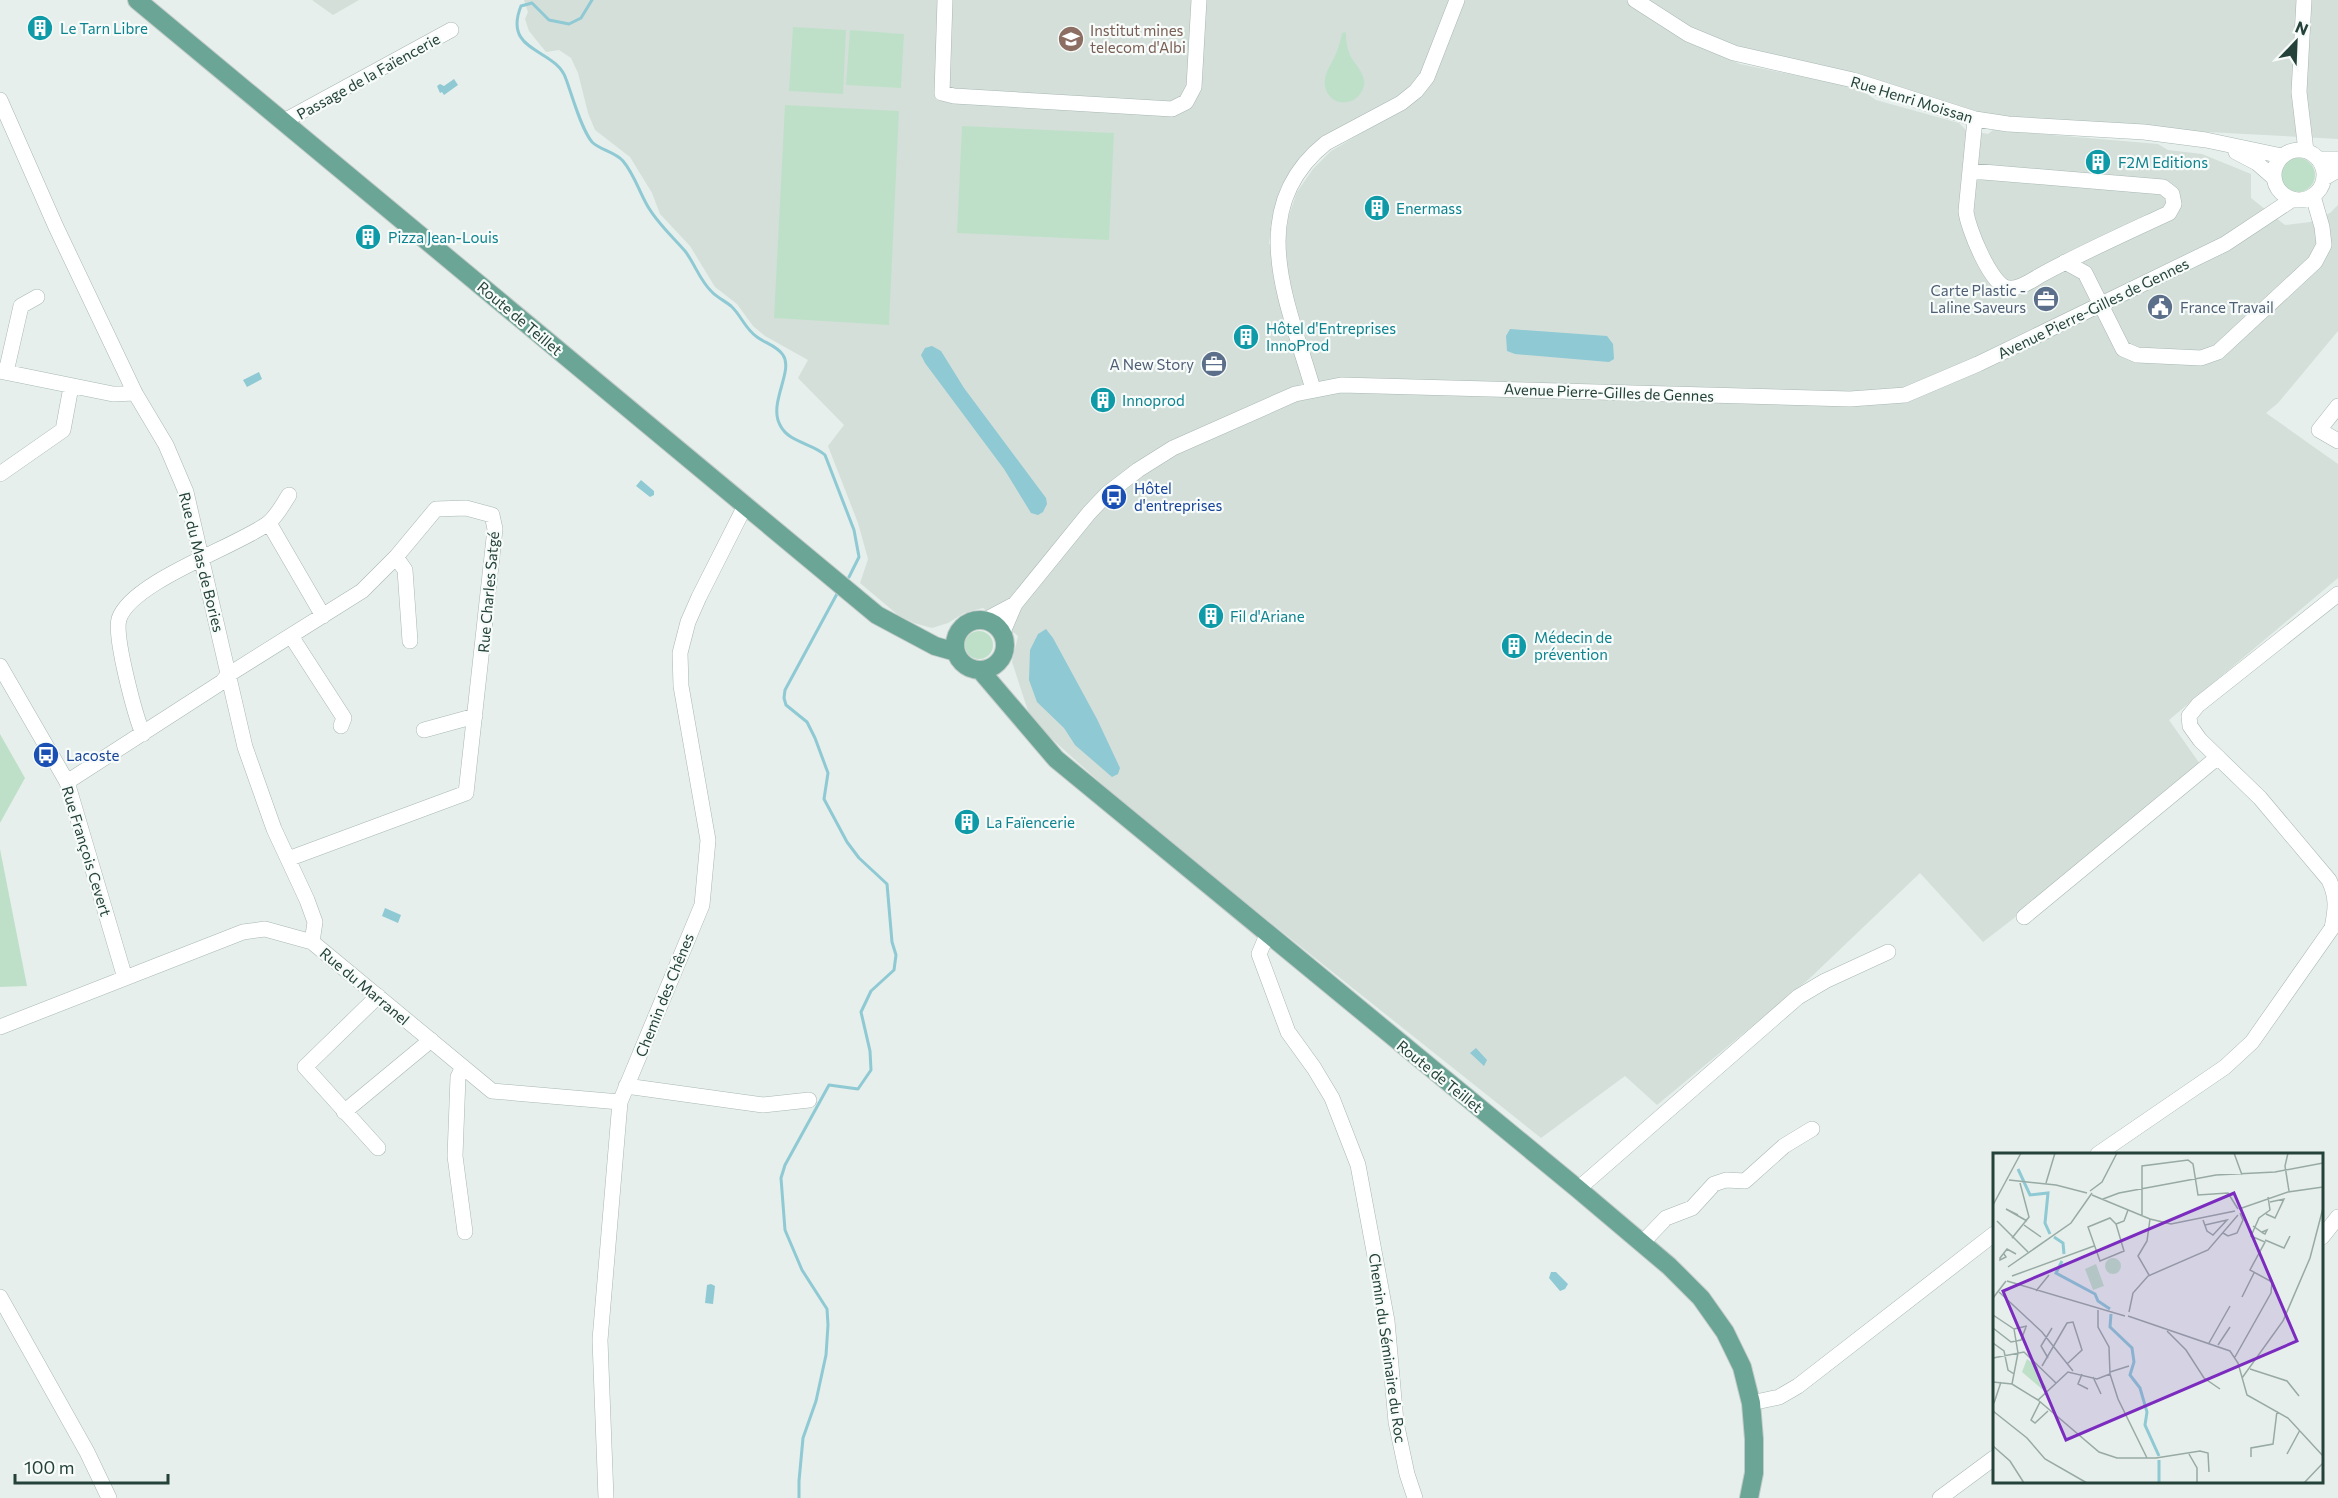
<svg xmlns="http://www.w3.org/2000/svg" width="2338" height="1498" font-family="Commissioner,sans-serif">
	<rect width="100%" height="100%" fill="#e6efeb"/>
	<path fill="#d4dfda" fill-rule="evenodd" d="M312,0h47l-26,15z
		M524,0h1814v139l-337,-18 -291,-71 30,14 118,24 18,12 83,23 7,7 22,4 5,-4 165,14 10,6 34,4 49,20v24l34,27 25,-3 20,-9 8,-8v126l-60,72 -12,10 72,51v114l-169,142 31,44 -83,75 -134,103 -63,-69 -111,106 -152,126 -32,-29 -84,62 -314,-250 -123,-102 -73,-66 -19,-58 6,-26 -35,-28 -19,5 -16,10 -16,5 -18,-5 -16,-8 -38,-32 8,-24 -10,-36 -30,-77 16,-21 -46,-47 10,-18 -43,-24 -12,-10 -16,-22 -22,-17 -25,-41 -30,-32 -8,-21 -22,-36 -35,-27 -7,-17 -10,-40 -7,-15 -12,-8 -13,2 -17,-21 -4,-12 3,-7zM1385,119l-54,32 -18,18 -16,23 -9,26 -3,26h-16l4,-30 7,-20 37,-49z"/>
	<path fill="#bfe0c8" d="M793,27l53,3 -3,64 -54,-3z
		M850,30l54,4 -3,54 -55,-3z
		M1346,32c0,8 1,16 4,23 5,10 16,19 14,30 -4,22 -35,24 -39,1 -2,-14 8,-23 12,-35 2,-6 4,-12 5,-18z
		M785,105l114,6 -10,214 -115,-7z
		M962,126l152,7 -5,107 -152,-7z
		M2281 175a17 17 0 1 1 34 0a17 17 0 1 1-34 0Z
		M965 645a14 14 0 1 1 28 0a14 14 0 1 1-28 0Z
		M0,734l25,44 -25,45z
		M0,849l27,137 -27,1z"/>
	<path fill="#8ec9d4" d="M454,79l4,6 -14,10 -2,-3 -2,1 -3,-7 3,-2 4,2z
		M1510,329l97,7 6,8 1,15 -5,3 -94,-8 -8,-3 -1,-15z
		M932,346l9,5 23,37 82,110 1,6 -4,8 -5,3 -7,-2 -27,-44 -79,-106 -4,-8 4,-7z
		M259,372l3,7 -15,8 -4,-7z
		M641,480l13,11v4l-4,2 -14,-11z
		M1046,629l7,9 44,81 23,49 -2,6 -6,3 -37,-32 -11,-17 -27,-26 -8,-22 1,-30 8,-16z
		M385,908l16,7 -3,8 -16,-7z
		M1476,1048l11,12 -3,6 -14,-13z
		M1551,1272h5l12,12 -3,5 -5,2 -11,-13z
		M711,1284l4,2 -2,18 -8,-1 2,-18z"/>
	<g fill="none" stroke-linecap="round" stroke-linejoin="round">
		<path stroke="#8ec9d4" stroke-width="3" d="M592,0l-11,18 -12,6 -20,-4 -17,-17 -11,3c-19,47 35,42 45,73 6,16 15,50 26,63 8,8 23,10 31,19 11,13 16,30 24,44 10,18 25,31 38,46 10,13 15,30 27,41 6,6 13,9 19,14 10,9 14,23 26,31 8,6 20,9 26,18 11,16 -15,48 -3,70 9,18 32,18 45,30l29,75 5,27 -10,20
			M799,1498v-17l4,-43 13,-37 10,-46 2,-30 -1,-16 -25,-39 -17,-40 -4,-52 4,-13 44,-80 29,4 13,-19 -1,-19 -9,-39 10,-21 23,-21 2,-15 -4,-13 -5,-58 -28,-26 -12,-16 -23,-43 4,-26 -13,-35 -8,-16 -21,-17 -2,-7 1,-8 53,-98"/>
		<g stroke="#a8b8b2" stroke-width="16">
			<path id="minor" d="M945,0l-3,93 12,3 218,13 14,-7 8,-15 5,-87
				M1635,0l53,34 46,19 119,27 122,39 33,5 136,8 62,8 76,16
				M2304,0l-5,92 7,59
				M0,100l56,127 79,166 31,52 20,47 59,255 29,82 33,71 8,22 -3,20
				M284,121l167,-91
				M2274 175a25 25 0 1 1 50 0a25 25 0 1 1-50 0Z
				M2236,152l21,11 17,15
				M2318,159h20
				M1971,171l192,16 9,7 2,10 -5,9c-43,20 -86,39 -128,62 -9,5 -22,15 -33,13 -17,-2 -41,-62 -42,-77l9,-92
				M2324,178l14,-8
				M2065,262l20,11 38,76 14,6 64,3 17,-6 97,-90 9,-17 -2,-18 -9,-31
				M0,371l113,23 22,-1
				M6,372l15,-66 16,-9
				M1313,389c-24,-84 -71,-179 13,-246l75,-40 15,-12 11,-14 30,-77
				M2338,406l-19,24 19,11
				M0,474l63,-44 8,-43
				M269,523l54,93
				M396,557l9,13 5,71
				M983,621l32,-17
				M1002,634l13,-30 74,-91 19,-20 30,-23 35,-22 122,-54 46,-9 509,14 55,-4 73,-31 247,-120 68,-45
				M291,636l53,82 -3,8
				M0,666l67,116 58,196
				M424,730l51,-14
				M143,734c-8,-19 -29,-97 -24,-115 12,-37 116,-72 148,-95 9,-6 16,-20 22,-29
				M67,782l155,-100 6,-7 134,-84 34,-34 40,-48 30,-1 26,7 3,14 -29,264 -178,66
				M2024,917l194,-160
				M1267,935l-8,19 29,78 26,36 18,30 26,67 29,156 9,101 11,52 8,24
				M0,1027l243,-95 22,-3 47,13 180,149 128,11
				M463,1067l-5,10 -3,79 10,76
				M626,1086l137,19 46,-5
				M344,1112l87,-72
				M378,1148l-73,-81 73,-71
				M2098,1154l127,-87 27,-25 80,-114c4,-19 5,-31 -3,-48l-69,-82 -60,-58 -10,-14 -1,-10 9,-11 140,-111
				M1578,1189l220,-192 27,-16 63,-29
				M2322,1237l16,-20
				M1642,1243l24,-25 26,-10 22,-24 12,-4 19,1 39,-35 28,-17
				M0,1297l87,155 22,46
				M1751,1403l28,-6 19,-11 196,-152
				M606,1498l-6,-158 20,-238 82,-197 6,-65 -27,-154 -1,-33 8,-31 11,-25 46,-91
				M1940,1498l54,-40"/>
		</g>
		<g stroke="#c2cac8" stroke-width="20">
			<path id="major" d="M137,0l740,615 58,31 21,6
				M955 645a25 25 0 1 1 50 0a25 25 0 1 1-50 0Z
				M980,670l76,89 522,430 91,77 32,32 24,34 17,35 9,36 3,36v34l-5,25"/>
		</g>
		<use href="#minor" stroke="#fff" stroke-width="15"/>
		<use href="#major" stroke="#6aa596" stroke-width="18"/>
	</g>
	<defs>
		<g id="building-disc" transform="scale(1.35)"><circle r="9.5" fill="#0f9aa8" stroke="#f7fbf9"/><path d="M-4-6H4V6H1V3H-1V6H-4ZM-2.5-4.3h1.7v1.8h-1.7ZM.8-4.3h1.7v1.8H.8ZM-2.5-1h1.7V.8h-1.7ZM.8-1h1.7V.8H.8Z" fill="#fff"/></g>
		<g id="university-disc" transform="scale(1.35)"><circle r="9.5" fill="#8d6e63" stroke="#f7fbf9"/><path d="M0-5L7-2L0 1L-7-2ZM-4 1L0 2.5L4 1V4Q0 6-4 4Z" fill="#fff"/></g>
		<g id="office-disc" transform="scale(1.35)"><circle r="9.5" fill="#5c6f8a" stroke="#f7fbf9"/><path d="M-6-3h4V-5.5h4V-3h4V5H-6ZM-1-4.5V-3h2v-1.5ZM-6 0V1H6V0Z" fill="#fff"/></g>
		<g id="civic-disc" transform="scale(1.35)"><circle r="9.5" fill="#5c6f8a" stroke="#f7fbf9"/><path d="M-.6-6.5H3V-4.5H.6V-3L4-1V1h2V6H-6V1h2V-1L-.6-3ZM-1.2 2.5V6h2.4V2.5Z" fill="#fff"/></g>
		<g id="bus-disc" transform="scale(1.35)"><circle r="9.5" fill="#1a4fb4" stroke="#f7fbf9"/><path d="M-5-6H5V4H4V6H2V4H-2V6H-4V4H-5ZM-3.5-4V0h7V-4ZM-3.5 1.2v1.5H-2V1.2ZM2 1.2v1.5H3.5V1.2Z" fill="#fff"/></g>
	</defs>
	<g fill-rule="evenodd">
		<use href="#building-disc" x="40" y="28"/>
		<use href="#university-disc" x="1071" y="39"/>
		<use href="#building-disc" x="2098" y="162"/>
		<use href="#building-disc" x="1377" y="208"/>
		<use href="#building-disc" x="368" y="237"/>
		<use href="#office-disc" x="2046" y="299"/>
		<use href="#civic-disc" x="2160" y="307"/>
		<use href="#building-disc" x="1246" y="337"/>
		<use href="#office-disc" x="1214" y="364"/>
		<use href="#building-disc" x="1103" y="400"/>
		<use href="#bus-disc" x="1114" y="497"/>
		<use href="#building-disc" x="1211" y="616"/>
		<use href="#building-disc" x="1514" y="646"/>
		<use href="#bus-disc" x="46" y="755"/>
		<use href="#building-disc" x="967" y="822"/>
	</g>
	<g text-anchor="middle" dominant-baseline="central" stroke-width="4.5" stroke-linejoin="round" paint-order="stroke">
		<g font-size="15" fill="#0d838f" stroke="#f7fbf9" text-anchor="start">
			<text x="60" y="28">Le Tarn Libre</text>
			<text x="2118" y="162">F2M Editions</text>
			<text x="1396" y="208">Enermass</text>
			<text x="388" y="237">Pizza Jean-Louis</text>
			<text x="1266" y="328">Hôtel d'Entreprises<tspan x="1266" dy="17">InnoProd</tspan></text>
			<text x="1122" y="400">Innoprod</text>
			<text x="1230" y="616">Fil d'Ariane</text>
			<text x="1534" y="637">Médecin de<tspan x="1534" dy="17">prévention</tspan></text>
			<text x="986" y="822">La Faïencerie</text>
		</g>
		<g font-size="15" fill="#785e54" stroke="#f7fbf9" text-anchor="start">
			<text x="1090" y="30">Institut mines<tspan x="1090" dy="17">telecom d'Albi</tspan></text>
		</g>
		<g font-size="15" fill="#24423a" stroke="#f7fbf9">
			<text transform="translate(368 76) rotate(-29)">Passage de la Faïencerie</text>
			<text transform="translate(1912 99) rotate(17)">Rue Henri Moissan</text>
			<text transform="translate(2093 308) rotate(-26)">Avenue Pierre-Gilles de Gennes</text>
			<text transform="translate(520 318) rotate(40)">Route de Teillet</text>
			<text transform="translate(1609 392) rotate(2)">Avenue Pierre-Gilles de Gennes</text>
			<text transform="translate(202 562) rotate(76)">Rue du Mas de Bories</text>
			<text transform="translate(488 592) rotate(-85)">Rue Charles Satgé</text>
			<text transform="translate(87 851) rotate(73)">Rue François Cevert</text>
			<text transform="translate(365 986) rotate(40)">Rue du Marranel</text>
			<text transform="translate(664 995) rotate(-68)">Chemin des Chênes</text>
			<text transform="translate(1440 1076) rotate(39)">Route de Teillet</text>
			<text transform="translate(1388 1348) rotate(82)">Chemin du Séminaire du Roc</text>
		</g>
		<g font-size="15" fill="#4e5e75" stroke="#f7fbf9" text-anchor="end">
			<text x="2026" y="290">Carte Plastic -<tspan x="2026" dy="17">Laline Saveurs</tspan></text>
			<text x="2180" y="307" text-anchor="start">France Travail</text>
			<text x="1194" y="364">A New Story</text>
		</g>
		<g font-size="15" fill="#164399" stroke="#f7fbf9" text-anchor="start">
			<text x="1134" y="488">Hôtel<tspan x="1134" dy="17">d'entreprises</tspan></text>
			<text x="66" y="755">Lacoste</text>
		</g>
	</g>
	<g transform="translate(1993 1153)">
		<rect width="330" height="330" fill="#e6efeb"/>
		<path d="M112 113a8 8 0 1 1 16 0a8 8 0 1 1-16 0ZM103,111l8,22 -11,4 -8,-21zM34,206l11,8 -1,7 10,14 -4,2 -21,-18z" fill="#bfe0c8"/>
		<path fill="none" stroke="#8ec9d4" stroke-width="3" d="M25,16l12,26 18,-2 -3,30 5,11M61,84l9,6 1,11M69,108l-6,12 39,21 3,7 12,8M118,161l-1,13 22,21 2,14 -4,13 10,13 7,24 -2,13 14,31M166,307v23"/>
		<path fill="none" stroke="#98aaa4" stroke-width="1.5" d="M241,0l8,22M295,0l-3,13 4,25M16,27l47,5 31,8M53,30l9,-30M97,38l12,-9 15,-29M99,42l58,24 21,5 64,-13M110,46l16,-6 97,-18 59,-3 48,-9M0,52l28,-52M246,56l49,-17 35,-5M273,61l9,4 9,-19 -14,3M25,62l-12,-6 21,12M149,63v-50l46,-6 5,4 5,31 30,-2 10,16M210,67l4,11 6,4 14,-15 -22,5M4,68l31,31M123,71l-6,-6 -22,9 12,34 24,-10 -8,-27 8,-3 4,-11M31,72l17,12M260,73l10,7 2,1 2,-4 -5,2M230,80l5,3 9,-3 6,-13 -3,-7M19,85l17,-21 -9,-34M272,87l19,8 6,-12M11,101l2,3 -6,3v-2l7,-9 9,5M15,114l63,-44 21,-30M156,122l-11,-19 9,-15 3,-22M19,123l82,-30M14,128l118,35M43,138l13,-16M6,139l43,40 31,39M249,144l12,-24M0,145l13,-17M105,157v17l11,20 1,27 8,25 29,59M136,159l4,-19 15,-17 60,-26 30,-35M0,162l21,14 13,-3M135,163l102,35 8,12 9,32 41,23 35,38M0,175l18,14 10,-2 5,-13M174,178l19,19 18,28 16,11M0,190l11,8 4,19 6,4M216,190l21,-37M225,192l12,-18M242,204l36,-64 1,-11 -22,-12 15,-28 -14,-6 8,-18 11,-8 -2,-13M0,205l31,-6 32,31M55,205l-7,-12 11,-18M49,213l25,-43 6,-1 9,28 -15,14M257,216l37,12 12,15M117,219l19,-6M89,221l-4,10 10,5M100,224l8,17M249,225l41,-57 27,-63 13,-50M0,229l19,2 26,16 30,-28 29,7 13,-5M19,231l6,-31 -4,-24M45,247l61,52 18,6h39l44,-7 8,2 1,19M47,249l-9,18 4,3 13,-12M1,250l7,-21M0,258l34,27 18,21 42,24M0,293l17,15 14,22M196,301l8,14v15M294,301l13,-24M258,304v-9l22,-4 4,-33M311,330l19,-20"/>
		<path fill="#7b2cbf" fill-opacity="0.15" stroke="#7b2cbf" stroke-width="3" d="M241,40l63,148 -231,99 -63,-149z"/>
		<rect width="330" height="330" fill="none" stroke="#24423a" stroke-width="3"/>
	</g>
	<g transform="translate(2296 42) rotate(23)" stroke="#f7fbf9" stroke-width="4.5" paint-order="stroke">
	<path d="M0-4.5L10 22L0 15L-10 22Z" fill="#24423a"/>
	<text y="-9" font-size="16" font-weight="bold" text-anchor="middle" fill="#24423a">N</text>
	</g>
	<path d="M15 1474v9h153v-9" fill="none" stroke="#24423a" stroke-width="3"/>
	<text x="24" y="1474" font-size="18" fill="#24423a" stroke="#f7fbf9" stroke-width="4.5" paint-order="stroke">100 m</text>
</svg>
